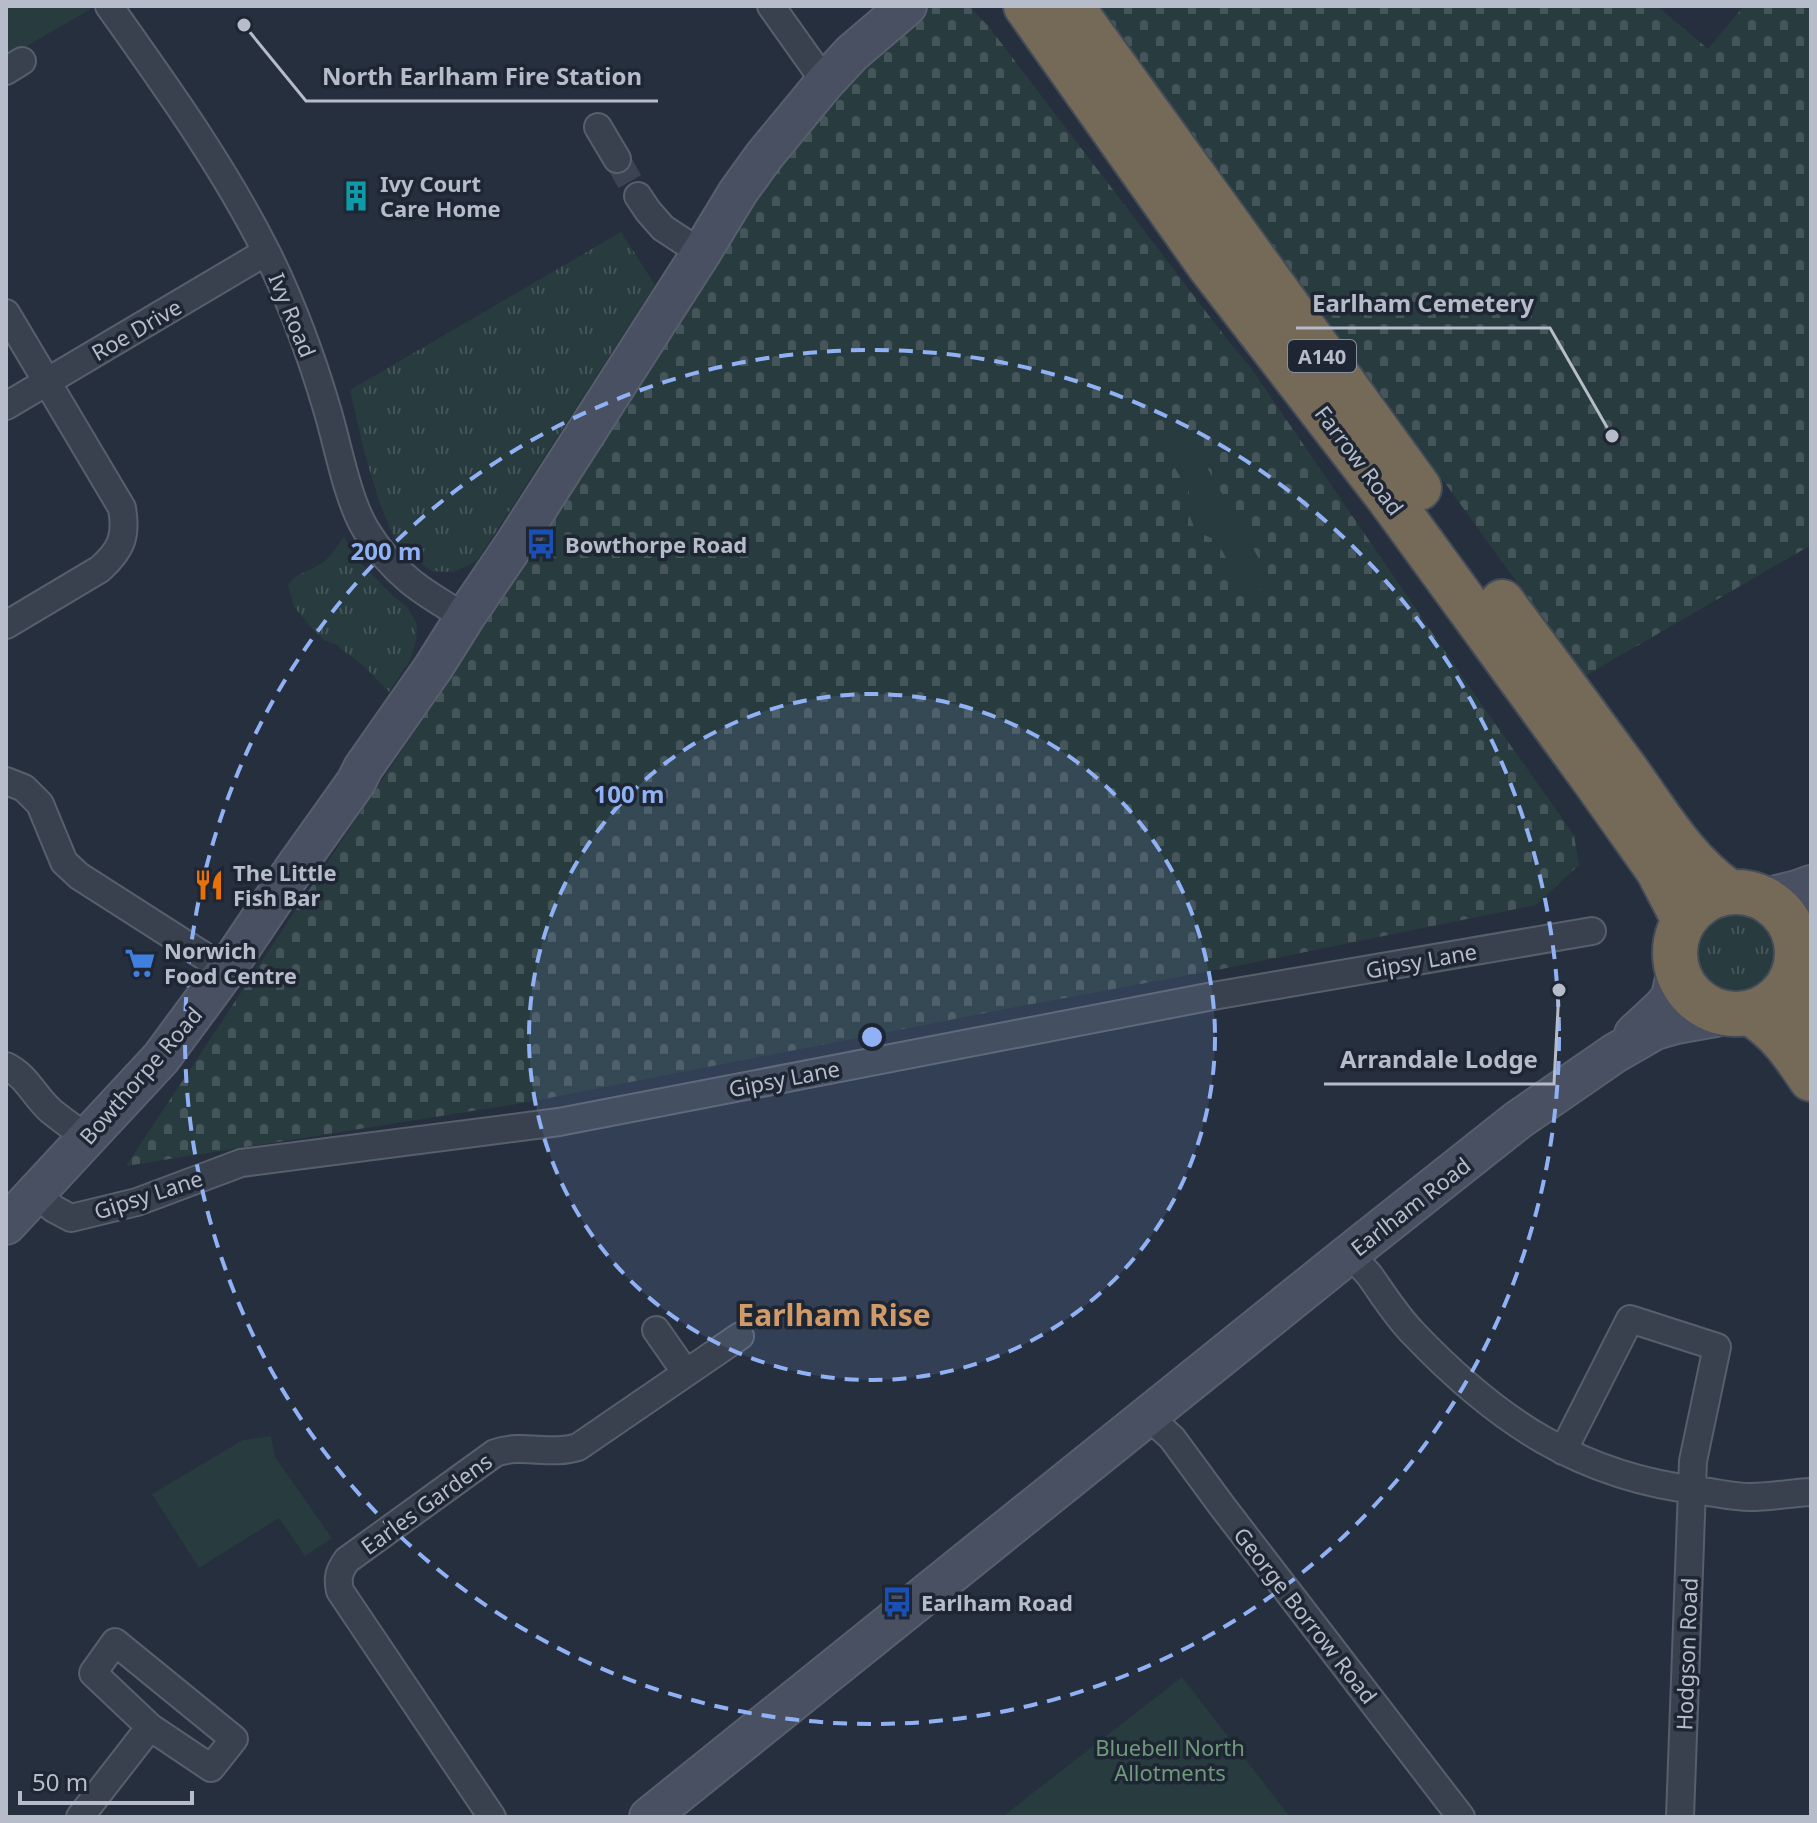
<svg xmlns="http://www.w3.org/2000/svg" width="1817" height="1823" font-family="'Noto Sans',sans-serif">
	<defs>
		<pattern id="grass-tufts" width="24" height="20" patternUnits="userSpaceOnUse" patternTransform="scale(2)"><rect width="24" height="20" fill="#283b3f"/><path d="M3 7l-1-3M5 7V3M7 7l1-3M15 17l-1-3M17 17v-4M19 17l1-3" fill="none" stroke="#455559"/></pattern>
		<pattern id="cemetery-stones" width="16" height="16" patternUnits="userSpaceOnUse" patternTransform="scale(2)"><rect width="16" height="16" fill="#283b3f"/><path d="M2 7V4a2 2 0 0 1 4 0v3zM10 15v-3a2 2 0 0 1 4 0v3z" fill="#455559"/></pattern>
	</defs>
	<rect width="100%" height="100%" fill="#262f3e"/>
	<path fill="url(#grass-tufts)" d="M621,232l34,53 -178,276 -23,11 -22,-1 -25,-17 -14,-19 -14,-34 -15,-50 -14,-61z
		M344,536l12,22 36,37 15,12 10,17 -1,17 -6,19 -21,32 -24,-25 -30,-23 -10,-3 -13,-13 -18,-21 -6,-21c6,-13 23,-15 34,-23 10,-7 15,-17 22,-27z
		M1697 953a39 39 0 1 1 78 0a39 39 0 1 1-78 0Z"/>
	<path fill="url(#cemetery-stones)" d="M932,6h37l20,21 240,315 22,26 226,330 97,137 5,30 -43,40 -314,64 -201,37 -498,97 -397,63 363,-547 244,-392 109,-142z
		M1099,6h558l51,43 36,-43h67v539l-226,131z"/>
	<path fill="#283b3f" d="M6,6h82l3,3 -85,49z
		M1184,427l88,155 -24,14 -32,-56 -14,-6 -7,-5 -6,-15v-22l-29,-50z
		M271,1436l4,21 57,81 -27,18 -26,-38 -80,50 -47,-74 91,-54z
		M1182,1677l108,140h-288z"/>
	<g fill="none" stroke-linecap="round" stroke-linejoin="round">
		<path stroke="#3c4453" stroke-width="26" stroke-dasharray="26 13" stroke-linecap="butt" d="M617,159l21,37"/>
		<g stroke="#575f6c" stroke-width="30">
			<path id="street" d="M109,6c56,79 113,158 157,245 25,50 45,104 61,158 11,36 20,90 39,121 27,44 56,62 99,87
				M771,6l54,76
				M6,71l16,-10
				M598,127l19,32
				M638,196l10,15 15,17 38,25
				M6,313l116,195c5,29 -1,42 -22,61l-94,56
				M6,406l260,-154
				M6,781l18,7 16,16 24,58 15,14 147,94
				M6,1066c22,11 27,29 45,45 11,9 24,18 36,27
				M35,1193l19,16 17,9 66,-16 104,-39 318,-41 654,-126 379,-65
				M1349,1254c7,8 15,14 21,22 14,20 27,41 44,58 83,87 166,143 288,157 16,2 32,6 48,6 20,0 41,-4 61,-5
				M656,1330l30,43
				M1148,1416l24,22 50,68 239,311
				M1563,1451l67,-132 87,28 -24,114 -13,356
				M115,1642l119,97 -23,29 -61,-41 -57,-54z
				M80,1817l70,-90
				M492,1817l-152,-226c-3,-13 -1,-20 7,-31l148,-107c27,-10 56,3 83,-6l162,-111"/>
		</g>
		<g stroke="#575f6c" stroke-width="42">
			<path id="secondary" d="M1765,898l32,-8 14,-5
				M1798,948l13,-33
				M1634,1034l29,-27 8,-10 6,-28
				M6,1225l155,-167 65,-88 68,-101 62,-87 7,-14 70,-100 32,-51 49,-72 187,-292 37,-61 26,-36 61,-74 27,-29 55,-47
				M649,1817l700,-563 169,-134 97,-67 40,-23 21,-6 56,-10"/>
		</g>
		<g stroke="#444c59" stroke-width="48">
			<path id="highway" d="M1026,6l183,259 180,233 206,283 63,89 26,50
				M1071,6l348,482
				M1502,602c42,56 83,112 124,168 31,43 59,92 103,122
				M1675 953a61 61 0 1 1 122 0a61 61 0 1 1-122 0Z
				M1796,970l15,58
				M1751,1013c29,20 40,36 60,66"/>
		</g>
		<use href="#street" stroke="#3a414e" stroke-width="26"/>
		<use href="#secondary" stroke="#485061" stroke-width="38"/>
		<use href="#highway" stroke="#746a57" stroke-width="44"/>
	</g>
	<circle cx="872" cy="1037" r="343" fill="#90b2f4" fill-opacity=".12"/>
	<g fill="none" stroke="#90b2f4" stroke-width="4" stroke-dasharray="14 10">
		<circle cx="872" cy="1037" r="343"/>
		<circle cx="872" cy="1037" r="687"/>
	</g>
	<defs>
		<g id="building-bare" transform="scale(2.4)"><path d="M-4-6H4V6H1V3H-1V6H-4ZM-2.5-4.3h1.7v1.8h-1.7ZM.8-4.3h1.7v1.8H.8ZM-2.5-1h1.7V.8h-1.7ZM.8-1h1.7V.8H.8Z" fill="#0f9aa8" stroke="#1e2633" stroke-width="2.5" paint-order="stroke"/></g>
		<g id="bus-bare" transform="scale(2.4)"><path d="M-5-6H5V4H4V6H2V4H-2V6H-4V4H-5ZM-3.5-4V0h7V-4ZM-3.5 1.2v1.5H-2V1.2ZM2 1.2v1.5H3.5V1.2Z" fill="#1a4fb4" stroke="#1e2633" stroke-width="2.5" paint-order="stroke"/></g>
		<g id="restaurant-bare" transform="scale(2.4)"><path d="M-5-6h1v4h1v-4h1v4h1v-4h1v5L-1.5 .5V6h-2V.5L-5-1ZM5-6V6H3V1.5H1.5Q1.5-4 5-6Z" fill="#e8710a" stroke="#1e2633" stroke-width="2.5" paint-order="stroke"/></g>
		<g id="supermarket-bare" transform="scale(2.4)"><path d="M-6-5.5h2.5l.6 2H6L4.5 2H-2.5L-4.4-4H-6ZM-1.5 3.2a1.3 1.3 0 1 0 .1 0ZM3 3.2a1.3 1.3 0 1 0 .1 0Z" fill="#3f7fe0" stroke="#1e2633" stroke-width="2.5" paint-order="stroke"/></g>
	</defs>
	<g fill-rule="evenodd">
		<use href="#building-bare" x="356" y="196"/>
		<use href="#bus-bare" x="541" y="544"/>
		<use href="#restaurant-bare" x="209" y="885"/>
		<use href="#supermarket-bare" x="140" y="963"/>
		<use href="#bus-bare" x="897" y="1602"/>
	</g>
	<g text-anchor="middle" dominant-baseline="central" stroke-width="7" stroke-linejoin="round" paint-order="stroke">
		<rect fill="#1e2633" stroke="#888f9c" stroke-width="2" x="1288" y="340" width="68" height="32" rx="6"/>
		<g font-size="20" font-weight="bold" fill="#b6bcc9">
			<text x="1322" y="356">A140</text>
		</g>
		<g font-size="22" font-weight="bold" fill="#b6bcc9" stroke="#1e2633" text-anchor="start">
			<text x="380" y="183">Ivy Court<tspan x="380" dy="25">Care Home</tspan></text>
			<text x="565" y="544">Bowthorpe Road</text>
			<text x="233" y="872">The Little<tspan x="233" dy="25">Fish Bar</tspan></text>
			<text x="164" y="950">Norwich<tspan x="164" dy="25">Food Centre</tspan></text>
			<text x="921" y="1602">Earlham Road</text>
		</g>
		<g font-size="22" fill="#b6bcc9" stroke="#1e2633">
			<text transform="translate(293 315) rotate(68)">Ivy Road</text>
			<text transform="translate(136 329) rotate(-30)">Roe Drive</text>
			<text transform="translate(1360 460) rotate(53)">Farrow Road</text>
			<text transform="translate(1421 960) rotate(-10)">Gipsy Lane</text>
			<text transform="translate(140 1075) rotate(-49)">Bowthorpe Road</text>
			<text transform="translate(784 1078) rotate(-11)">Gipsy Lane</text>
			<text transform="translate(148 1194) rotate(-18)">Gipsy Lane</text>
			<text transform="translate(1410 1206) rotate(-38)">Earlham Road</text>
			<text transform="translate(426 1503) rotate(-36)">Earles Gardens</text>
			<text transform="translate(1306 1615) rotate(52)">George Borrow Road</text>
			<text transform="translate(1686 1654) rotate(-88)">Hodgson Road</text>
		</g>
		<g font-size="22" fill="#6e997a" stroke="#1e2633">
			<text x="1170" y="1747">Bluebell North<tspan x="1170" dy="25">Allotments</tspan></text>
		</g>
		<g font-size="30" font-weight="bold" fill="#d19b69" stroke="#1e2633">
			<text x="834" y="1314">Earlham Rise</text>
		</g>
	</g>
	<circle cx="872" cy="1037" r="12" fill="#90b2f4" stroke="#1e2633" stroke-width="4"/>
	<g font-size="24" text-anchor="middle" font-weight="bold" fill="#90b2f4" stroke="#1e2633" stroke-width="7" stroke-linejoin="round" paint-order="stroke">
		<text x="386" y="560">200 m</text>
		<text x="629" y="803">100 m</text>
	</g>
	<path fill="none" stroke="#b6bcc9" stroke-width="3" d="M244 25L306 101H658M1612 436L1550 328H1296M1559 990L1554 1084H1324"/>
	<g fill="#b6bcc9" stroke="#1e2633" stroke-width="3">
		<circle cx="244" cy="25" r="8"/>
		<circle cx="1612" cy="436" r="8"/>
		<circle cx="1559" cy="990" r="8"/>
	</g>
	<g font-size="24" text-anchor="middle" font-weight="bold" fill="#b6bcc9" stroke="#1e2633" stroke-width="7" stroke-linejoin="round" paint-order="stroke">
		<text x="482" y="85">North Earlham Fire Station</text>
		<text x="1423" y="312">Earlham Cemetery</text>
		<text x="1439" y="1068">Arrandale Lodge</text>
	</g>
	<rect width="1817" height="1823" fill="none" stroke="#b6bcc9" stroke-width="16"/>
	<path d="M20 1791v12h172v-12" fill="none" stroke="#b6bcc9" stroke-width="4"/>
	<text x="32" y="1791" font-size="24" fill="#b6bcc9" stroke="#1e2633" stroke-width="6" paint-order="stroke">50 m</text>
</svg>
